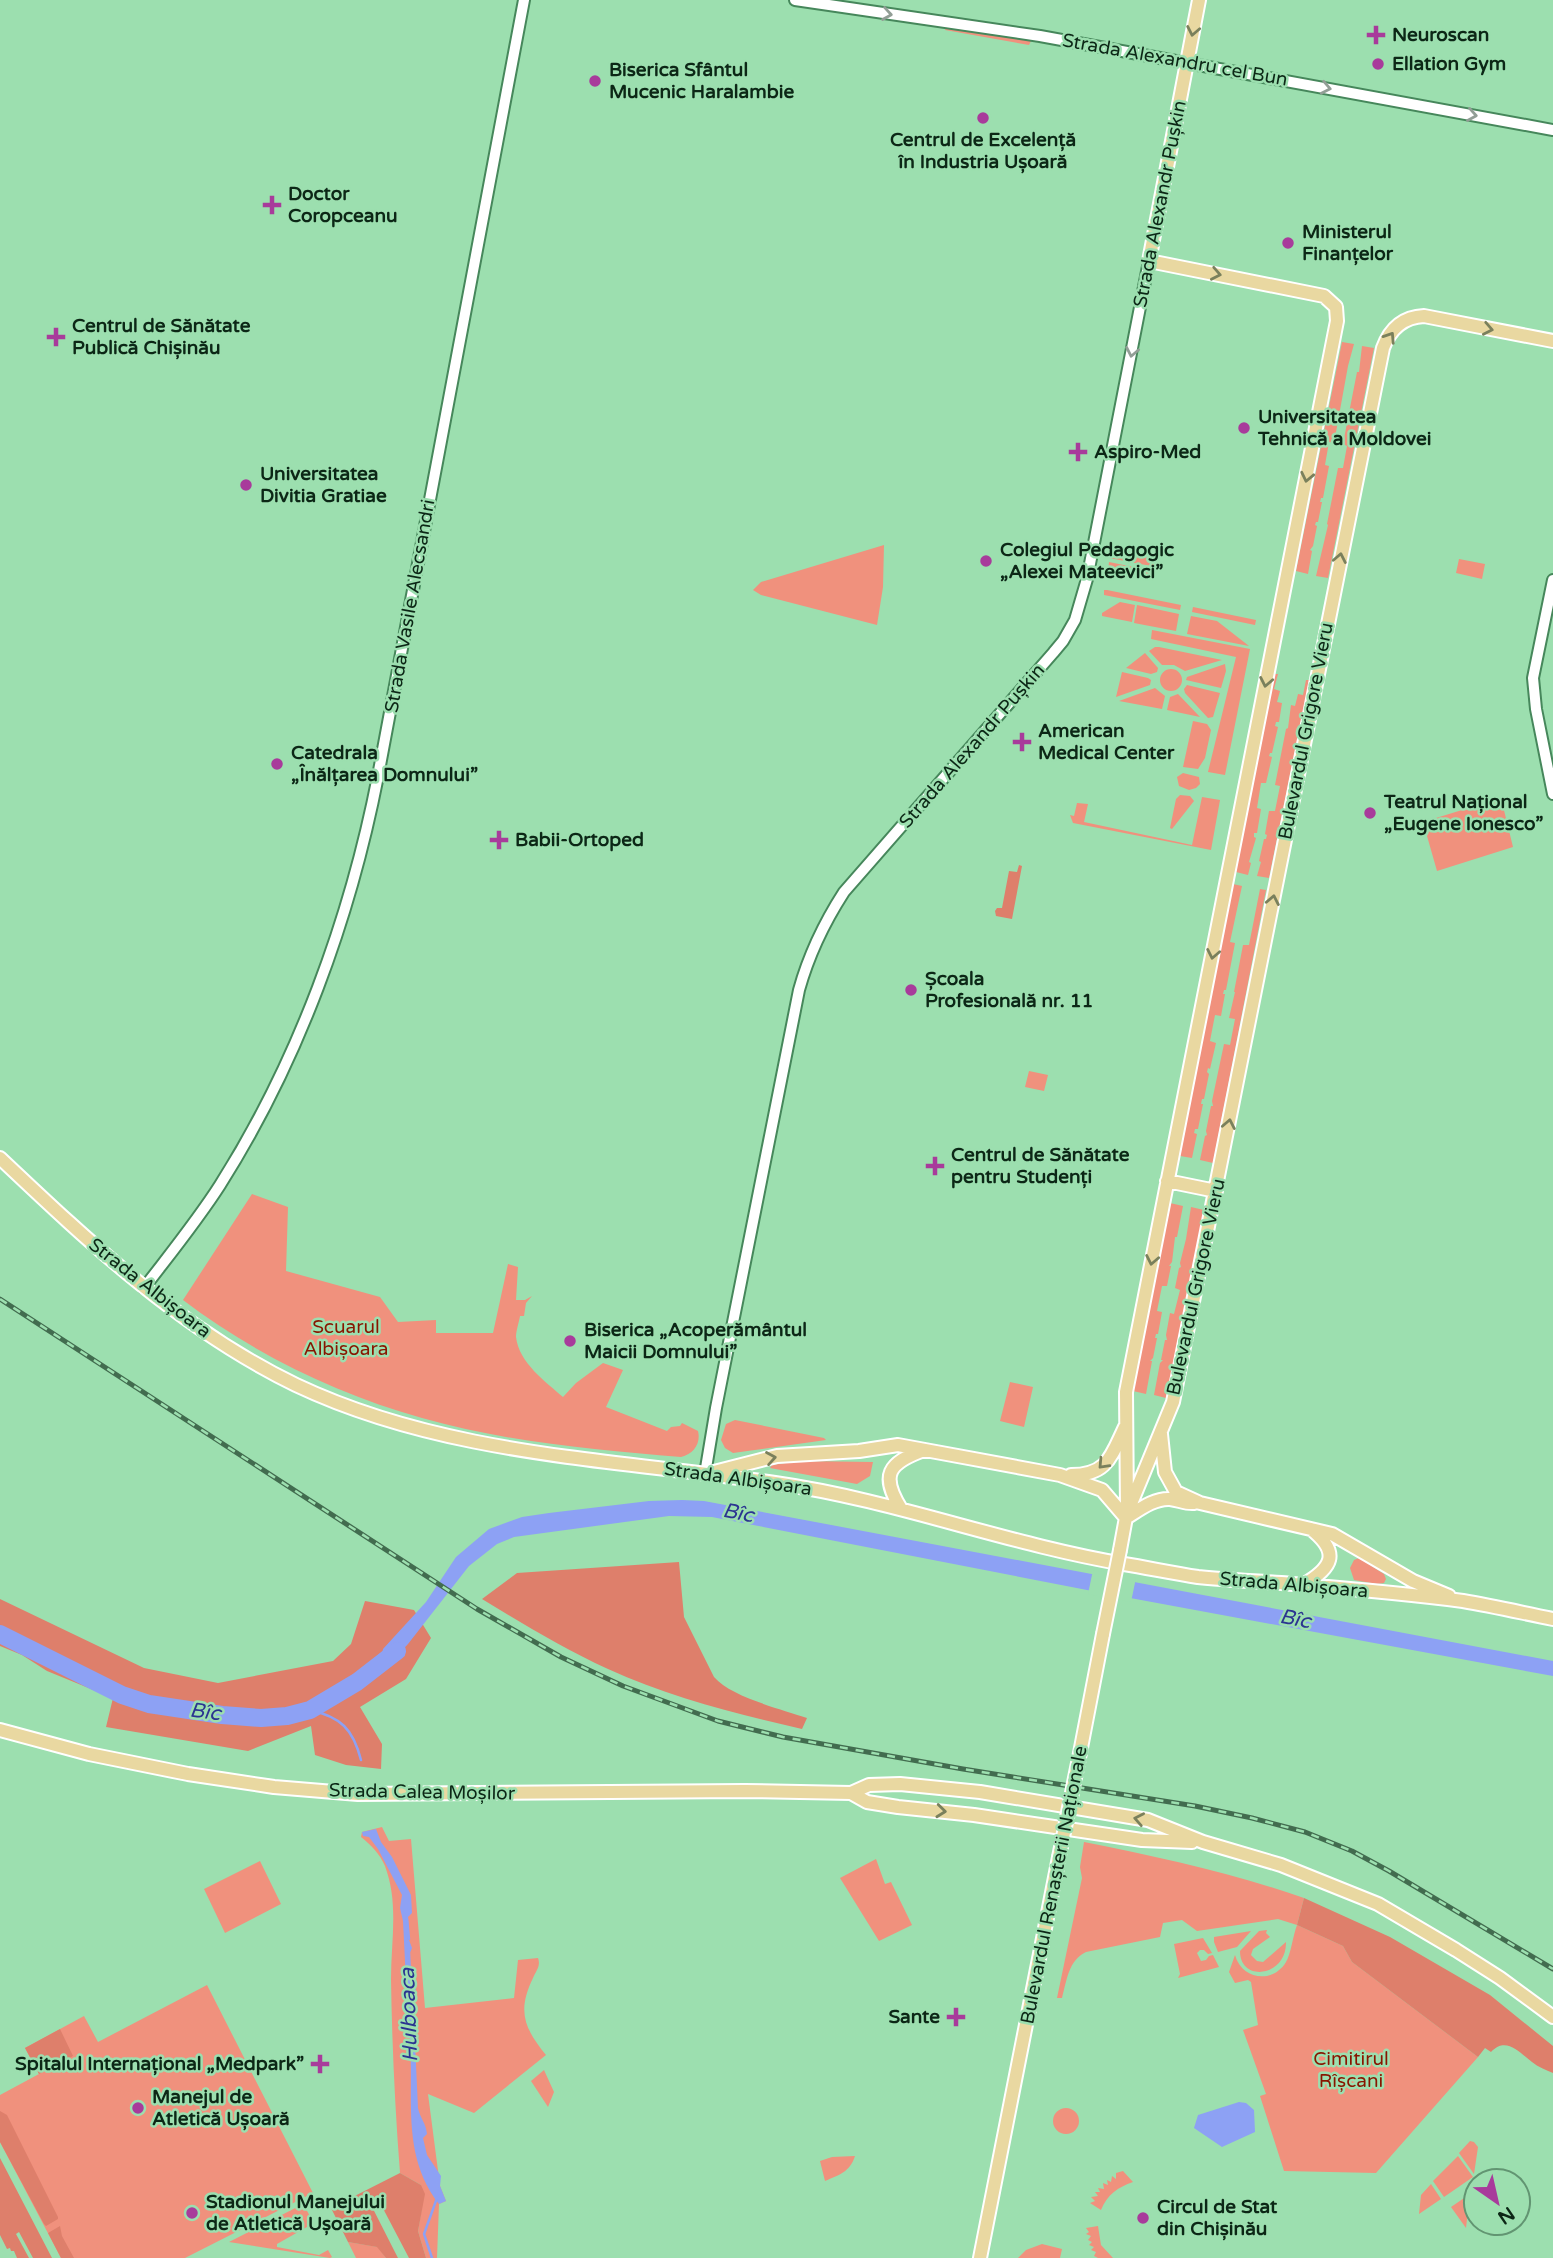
<svg xmlns="http://www.w3.org/2000/svg" width="1553" height="2258" font-family="'Varela Round',sans-serif">
	<rect width="100%" height="100%" fill="#9cdfaf"/>
	<path fill="#f0917d" d="M946,27l77,12 8,2 -2,4 -84,-15z
		M1342,342l12,2 -6,22 -14,77 -5,-1 -4,23 4,1 -6,32h-2l-1,4h2l-4,20h-2l-1,3 2,1 -4,20 -3,4 2,1 -4,23 -12,-3z
		M1362,346l12,2 -46,230 -12,-2 12,-51 -1,-1 11,-56h5l4,-22 -4,-2 4,-21h2l-1,-5 9,-46h2z
		M884,545l-1,42 -6,38 -116,-30 -8,-5 8,-8z
		M1112,548l43,8 -1,9 -3,1 -42,-8z
		M1459,559l26,5 -3,15 -26,-6z
		M1109,562l44,9 -2,7 -2,2 -41,-9z
		M1104,590h3l74,15 -1,5 -76,-15z
		M1120,602l15,3 -3,17 -30,-6v-3z
		M1137,605l42,9 -3,17 -42,-8z
		M1193,607l63,13 -1,5 -63,-13z
		M1191,616l26,5 32,25 -62,-12z
		M1152,630l98,19 -25,126 -17,-3 28,-115 -85,-18z
		M1155,647h4l63,13 -37,11 -11,-6h-12l-13,-14z
		M1145,653l13,15 -1,4 -6,2 -25,-6z
		M1225,664l1,7 -5,17 -35,-8 1,-3z
		M1160 680a11 11 0 1 1 22 0a11 11 0 1 1-22 0Z
		M1122,672l26,6 3,2 -1,5 -34,12z
		M1275,674h3l-4,15 6,2 -3,11 5,1 -3,19h-3l-1,4 3,1 -6,26h-2l-1,3 3,1 -6,26h-5l-4,25 4,1 -4,24h-3v4l2,1 -7,24 2,1 -3,12 -12,-3z
		M1306,680h3l-3,16 -37,182 -12,-2 4,-14 -2,-1 5,-22h2l1,-4 -2,-1 4,-23h6l5,-25 -5,-1 11,-56 2,-1 3,-23 4,1 3,-12 5,1z
		M1187,685l33,8 -7,24 -5,1 -23,-25 -1,-4z
		M1155,688l10,8 -3,13 -43,-8z
		M1178,694l22,23 -33,-7 3,-13z
		M1193,721l14,3 4,6 -6,28 -7,11 -15,-2z
		M1183,773l16,4 1,7 -4,4 -7,2 -10,-4 -2,-9z
		M1180,795l10,1 4,5 -22,28 -2,-1 6,-29z
		M1202,797l18,3 -9,50 -138,-27 -3,-8 4,1 3,-13 11,1 -4,18 108,23z
		M1501,798l12,49 -76,24 -14,-49z
		M1233,884l9,2 -12,56 5,1 -9,47h-2l-1,4h2l-4,22 -6,-1 -5,26 6,2 -6,26 -2,-1 -1,4 2,2 -5,25h-2l-1,5h2l-5,25h-3l-1,4 3,1 -5,24 -12,-2z
		M1260,889l6,1 -53,273 -13,-3 5,-24 2,-1 -1,-4 5,-25h2l-1,-5 12,-57 6,1 5,-26 -6,-1 6,-26h-1l9,-47h6z
		M1029,1071l19,4 -4,16 -19,-4z
		M252,1194l36,13 -2,64 94,26 18,25 38,-2v13h57l15,-69 10,3 -2,33h9l7,-4 -6,7 -2,13h-4c-1,6 -4,15 -4,21 3,26 30,45 47,60l13,-14 27,-20 20,7 -17,37 61,24 4,-4 9,-1 2,-3 16,8c3,12 -4,23 -17,26 -86,-7 -175,-15 -259,-39 -85,-24 -168,-64 -239,-118z
		M1170,1203l13,3 -6,31h-2l-3,25 -3,4h2l-4,20h-5l-5,25 5,1 -4,22h-2l-1,4h2l-4,20 -3,3h2l-6,33 -13,-3z
		M1191,1207l13,3 -38,188 -12,-3 6,-32 3,-3h-2l4,-20h2l-1,-5 4,-22 4,1 6,-24 -5,-2 4,-20 2,-1 -1,-4 6,-24z
		M1010,1382l23,5 -9,40 -24,-6z
		M735,1420l89,18 2,2 -93,13 -8,-5 -4,-8 5,-16z
		M800,1461l73,1 -3,14 -13,8 -87,-16 2,-3z
		M1359,1558l25,16 2,5 -2,4 -7,1 -23,-4 -4,-12 4,-8z
		M382,1827l7,14 22,-2 14,169 89,-10 4,-38 20,-2c3,8 -2,13 -5,20 -16,33 -9,50 13,77l-72,58 -46,-19 12,92 6,15 -7,3 -2,54h-11l-8,-27 4,-24 -1,-22 -21,-12c-5,-65 -8,-129 -9,-194 0,-39 8,-75 -6,-113 -5,-12 -14,-21 -24,-29l1,-5z
		M1084,1842c75,15 148,31 220,56l-7,27 46,21 9,16 126,95 -102,116 -92,-2 -24,-75 6,-2 -23,-64 15,-5 -7,-43 -3,-2 -13,3 -6,-11 6,-17c7,25 38,29 51,7 5,-8 7,-27 11,-37l-19,-6 -81,12 -15,-11 -19,3 -3,14 -74,15c-18,9 -19,28 -24,46h-5l25,-120 -2,-11z
		M876,1859l9,25 6,-2 21,43 -33,16 -39,-63z
		M260,1861l21,43 -56,29 -21,-44z
		M1267,1930l-1,3 4,4 -17,12 -2,6 6,6 6,1 23,-20c1,35 -46,41 -46,9l19,-20z
		M1251,1931l-14,16 -19,5 -4,-10v-5z
		M1203,1938l9,15 -4,1 -4,-4h-4l-3,3 4,8 5,-1 3,-4 4,-1 6,12 -41,11 2,-4 -6,-30z
		M207,1985l106,208 -128,65h-124l-61,-116v-47l39,-21 -14,-26 59,-32 14,26z
		M544,2070l10,22 -6,15 -17,-26z
		M1053 2121a13 13 0 1 1 26 0a13 13 0 1 1-26 0Z
		M1470,2141l4,1 4,5 -4,27 -15,-21z
		M855,2156c-5,16 -16,19 -30,25l-5,-20 12,-4z
		M1458,2156l15,21 -29,20 -11,-16z
		M1123,2171l10,11c-15,5 -26,13 -32,28l-11,-7 5,-2 -4,-4 7,-1 -3,-4h5l-2,-4 6,1 -1,-6 5,2 -1,-5 4,2 1,-6 4,3v-6z
		M1431,2184l10,15 -22,15 2,-19z
		M1470,2194l-4,34 -15,-21z
		M303,2204l11,19 -37,21v3l42,8 9,-5 4,7 -2,1 -101,-16z
		M1098,2226l3,19 12,13h-15l-4,-2 2,-4 -5,-2 3,-3 -5,-2 3,-3 -4,-2 3,-4 -5,-2 3,-2 -3,-4z
		M348,2242l30,5 8,11h-30z
		M1042,2244l20,5 -2,9h-42l8,-8z"/>
	<path fill="#de7f6b" d="M1019,865l3,1 -10,53 -16,-3 -1,-5 2,-3h5l7,-37 8,1z
		M679,1562l5,55 30,60c17,20 67,32 93,41l-5,11c-66,-15 -132,-32 -194,-60 -44,-20 -85,-45 -126,-70l35,-26z
		M0,1599l144,69 74,15 115,-22 18,-17 14,-43 49,9 17,28 -25,41 -46,28 22,37 -1,25 -35,-4 -31,-10 -4,-29 -63,25 -142,-24 7,-29 -66,-27 -25,-16 -22,-9z
		M1304,1898l86,39 100,58 63,51v27c-7,-3 -15,-6 -21,-11 -13,-10 -26,-26 -41,-10l-6,-4 -7,9 -126,-95 -9,-16 -46,-21z
		M60,2029l13,27 -34,18 -14,-26z
		M0,2111l7,4 51,102v2l-12,7 -2,-2 -44,-82z
		M0,2158l52,100h-19l-14,-26 -3,2 13,24h-12l-3,-7h-3l-1,-3 -3,1 -7,-14z
		M400,2173l21,12 4,9 -7,37 8,27h-17l-32,-61 -8,4 29,57h-12l-9,-11 -29,-5 -17,-34z
		M60,2226l2,10 12,22h-13l-13,-25z"/>
	<path fill="#8da1f4" d="M682,1500l22,1 849,160v15l-466,-86 -375,-73 -43,-1 -155,21 -17,7 -28,22 -61,78 -13,14 -15,7 3,-16 43,-47 30,-45 33,-28 33,-12 27,-4 100,-12z
		M376,1829l5,13 11,15 19,38 1,18 -4,4 1,23 3,8 -4,10 8,31 -5,13 3,19 4,87c2,10 8,15 9,26l-4,4 4,17 14,21 -1,10 6,15 -7,3c-38,-49 -25,-105 -29,-162 -1,-13 -3,-25 -5,-38l2,-2 -4,-81 -3,-13 2,-13 -24,-46 -9,-12 -6,-1 -1,-4z
		M1239,2102l7,1 8,7 1,22 -33,15 -28,-19 4,-13z"/>
	<path fill="#9cdfaf" d="M1093,1570l43,8 -5,24 -43,-8z"/>
	<g fill="none" stroke-linecap="round" stroke-linejoin="round">
		<path stroke="#8da1f4" stroke-width="2.5" d="M310,1710c31,7 43,19 51,50
			M407,1918l2,21
			M409,1953l1,21
			M432,2258l-8,-24 13,-36"/>
		<path stroke="#8da1f4" stroke-width="18" d="M0,1634l122,61 27,9 73,11 39,3 26,-2 23,-6 47,-28 40,-31"/>
		<g stroke="#46875b" stroke-width="14">
			<path id="secondary" d="M795,0l245,36 513,94
				M1553,580l-20,98 3,31 17,85
				M144,1288c26,-34 53,-67 76,-103 78,-123 130,-266 158,-409l146,-776
				M705,1474l11,-66 83,-418c10,-36 25,-67 45,-98l209,-239 10,-12 12,-21 12,-41 62,-318"/>
		</g>
		<g stroke="#fff" stroke-width="16">
			<path id="primary" d="M0,1158c91,86 182,172 296,227 150,71 318,74 479,98 119,17 231,61 349,81 24,4 49,9 74,13 27,3 55,4 83,6 60,5 122,10 182,18 30,5 60,12 90,18
				M1167,1181l49,10
				M1161,1434l4,38 11,20 24,11 132,31 81,47 36,15
				M710,1473l67,-17 82,-5 39,-6 162,30 42,15 24,28
				M1071,1475c37,0 40,-19 54,-48
				M1130,1506l43,-104 210,-1054c7,-19 20,-31 41,-32l129,25
				M901,1509c-21,-34 -13,-46 23,-59
				M1126,1518c13,-8 28,-20 44,-19 9,1 16,5 24,4
				M1120,1550l7,-38 -1,-120 211,-1071 -1,-14 -12,-11 -175,-35 50,-261
				M1303,1585c29,-17 38,-32 8,-56
				M0,1730l89,24 99,20 86,13 84,7 387,-3 106,2 18,-8 31,-1 80,8 168,28 55,22 78,23 97,39 78,46 44,28 53,39
				M1080,1753l23,-119
				M851,1793l16,9 31,5 76,8 168,25 50,2
				M980,2258l79,-401"/>
		</g>
		<use href="#secondary" stroke="#fff" stroke-width="10"/>
		<use href="#primary" stroke="#e9d8a1" stroke-width="12"/>
		<g stroke="#426c4f" stroke-width="5">
			<path id="rail" d="M0,1299l477,310 84,48 62,29 95,35 65,16 180,32 232,37 57,12 53,14 47,19 37,20 164,98"/>
		</g>
		<use href="#rail" stroke="#9cdfaf" stroke-width="2.5" stroke-dasharray="8" stroke-linecap="butt"/>
		<g stroke="#fff" stroke-width="16" stroke-linecap="butt">
			<path id="primary-bridge" d="M1103,1634l17,-84
				M1059,1857l21,-104"/>
		</g>
		<use href="#primary-bridge" stroke="#e9d8a1" stroke-width="12"/>
	</g>
	<defs><path id="oneway-chevron" d="M-2-3.5L2.5 0L-2 3.5" fill="none" stroke-width="1.6" stroke-linecap="round" stroke-linejoin="round" transform="scale(1.75)"/></defs>
	<g stroke="#929e96">
		<use href="#oneway-chevron" transform="translate(887 14) rotate(9)"/>
		<use href="#oneway-chevron" transform="translate(1326 88) rotate(11)"/>
		<use href="#oneway-chevron" transform="translate(1472 115) rotate(10)"/>
		<use href="#oneway-chevron" transform="translate(1132 352) rotate(101)"/>
	</g>
	<g stroke="#7a805c">
		<use href="#oneway-chevron" transform="translate(1193 31) rotate(101)"/>
		<use href="#oneway-chevron" transform="translate(1216 274) rotate(11)"/>
		<use href="#oneway-chevron" transform="translate(1488 329) rotate(11)"/>
		<use href="#oneway-chevron" transform="translate(1390 337) rotate(-57)"/>
		<use href="#oneway-chevron" transform="translate(1307 477) rotate(102)"/>
		<use href="#oneway-chevron" transform="translate(1340 558) rotate(-79)"/>
		<use href="#oneway-chevron" transform="translate(1266 682) rotate(101)"/>
		<use href="#oneway-chevron" transform="translate(1273 900) rotate(-79)"/>
		<use href="#oneway-chevron" transform="translate(1213 954) rotate(101)"/>
		<use href="#oneway-chevron" transform="translate(1229 1124) rotate(-79)"/>
		<use href="#oneway-chevron" transform="translate(1152 1260) rotate(101)"/>
		<use href="#oneway-chevron" transform="translate(771 1458) rotate(-10)"/>
		<use href="#oneway-chevron" transform="translate(1103 1464) rotate(133)"/>
		<use href="#oneway-chevron" transform="translate(941 1811) rotate(6)"/>
		<use href="#oneway-chevron" transform="translate(1139 1819) rotate(-169)"/>
	</g>
	<g fill="#a83b9b" stroke="#9cdfaf" stroke-width="2.5">
		<path d="M1372.5 24.5h7v7h7v7h-7v7h-7v-7h-7v-7h7z"/>
		<circle cx="1378" cy="64" r="7"/>
		<circle cx="595" cy="81" r="7"/>
		<circle cx="983" cy="118" r="7"/>
		<path d="M268.5 194.5h7v7h7v7h-7v7h-7v-7h-7v-7h7z"/>
		<circle cx="1288" cy="243" r="7"/>
		<path d="M52.5 326.5h7v7h7v7h-7v7h-7v-7h-7v-7h7z"/>
		<circle cx="1244" cy="428" r="7"/>
		<path d="M1074.5 441.5h7v7h7v7h-7v7h-7v-7h-7v-7h7z"/>
		<circle cx="246" cy="485" r="7"/>
		<circle cx="986" cy="561" r="7"/>
		<path d="M1018.5 731.5h7v7h7v7h-7v7h-7v-7h-7v-7h7z"/>
		<circle cx="277" cy="764" r="7"/>
		<circle cx="1370" cy="813" r="7"/>
		<path d="M495.5 829.5h7v7h7v7h-7v7h-7v-7h-7v-7h7z"/>
		<circle cx="911" cy="990" r="7"/>
		<path d="M931.5 1155.5h7v7h7v7h-7v7h-7v-7h-7v-7h7z"/>
		<circle cx="570" cy="1341" r="7"/>
		<path d="M952.5 2006.5h7v7h7v7h-7v7h-7v-7h-7v-7h7z"/>
		<path d="M316.5 2053.5h7v7h7v7h-7v7h-7v-7h-7v-7h7z"/>
		<circle cx="138" cy="2108" r="7"/>
		<circle cx="192" cy="2213" r="7"/>
		<circle cx="1143" cy="2218" r="7"/>
	</g>
	<g text-anchor="middle" dominant-baseline="central" stroke-width="5" stroke-linejoin="round" paint-order="stroke">
		<g font-size="19" font-weight="bold" fill="#0c2716" stroke="#9cdfaf" text-anchor="start">
			<text x="1392" y="35">Neuroscan</text>
			<text x="1392" y="64">Ellation Gym</text>
			<text x="609" y="70">Biserica Sfântul<tspan x="609" dy="22">Mucenic Haralambie</tspan></text>
			<text x="983" y="140" text-anchor="middle">Centrul de Excelență<tspan x="983" dy="22">în Industria Ușoară</tspan></text>
			<text x="288" y="194">Doctor<tspan x="288" dy="22">Coropceanu</tspan></text>
			<text x="1302" y="232">Ministerul<tspan x="1302" dy="22">Finanțelor</tspan></text>
			<text x="72" y="326">Centrul de Sănătate<tspan x="72" dy="22">Publică Chișinău</tspan></text>
			<text x="1258" y="417">Universitatea<tspan x="1258" dy="22">Tehnică a Moldovei</tspan></text>
			<text x="1094" y="452">Aspiro-Med</text>
			<text x="260" y="474">Universitatea<tspan x="260" dy="22">Divitia Gratiae</tspan></text>
			<text x="1000" y="550">Colegiul Pedagogic<tspan x="1000" dy="22">„Alexei Mateevici”</tspan></text>
			<text x="1038" y="731">American<tspan x="1038" dy="22">Medical Center</tspan></text>
			<text x="291" y="753">Catedrala<tspan x="291" dy="22">„Înălțarea Domnului”</tspan></text>
			<text x="1384" y="802">Teatrul Național<tspan x="1384" dy="22">„Eugene Ionesco”</tspan></text>
			<text x="515" y="840">Babii-Ortoped</text>
			<text x="925" y="979">Școala<tspan x="925" dy="22">Profesională nr. 11</tspan></text>
			<text x="951" y="1155">Centrul de Sănătate<tspan x="951" dy="22">pentru Studenți</tspan></text>
			<text x="584" y="1330">Biserica „Acoperământul<tspan x="584" dy="22">Maicii Domnului”</tspan></text>
			<text x="940" y="2017" text-anchor="end">Sante</text>
			<text x="304" y="2064" text-anchor="end">Spitalul Internațional „Medpark”</text>
			<text x="152" y="2097">Manejul de<tspan x="152" dy="22">Atletică Ușoară</tspan></text>
			<text x="206" y="2202">Stadionul Manejului<tspan x="206" dy="22">de Atletică Ușoară</tspan></text>
			<text x="1157" y="2207">Circul de Stat<tspan x="1157" dy="22">din Chișinău</tspan></text>
		</g>
		<g font-size="19" fill="#0c2716" stroke="#9cdfaf">
			<text transform="translate(1175 60) rotate(10)">Strada Alexandru cel Bun</text>
			<text transform="translate(1160 204) rotate(-79)">Strada Alexandr Pușkin</text>
			<text transform="translate(410 606) rotate(-80)">Strada Vasile Alecsandri</text>
			<text transform="translate(1306 731) rotate(-79)">Bulevardul Grigore Vieru</text>
			<text transform="translate(972 746) rotate(-49)">Strada Alexandr Pușkin</text>
			<text transform="translate(1196 1287) rotate(-78)">Bulevardul Grigore Vieru</text>
			<text transform="translate(150 1288) rotate(38)">Strada Albișoara</text>
			<text transform="translate(738 1479) rotate(8)">Strada Albișoara</text>
			<text transform="translate(1294 1585) rotate(5)">Strada Albișoara</text>
			<text transform="translate(422 1792) rotate(1)">Strada Calea Moșilor</text>
			<text transform="translate(1054 1885) rotate(-79)">Bulevardul Renașterii Naționale</text>
		</g>
		<g font-size="19" fill="#881500" stroke="#9cdfaf">
			<text x="346" y="1327">Scuarul<tspan x="346" dy="22">Albișoara</tspan></text>
			<text x="1351" y="2059">Cimitirul<tspan x="1351" dy="22">Rîșcani</tspan></text>
		</g>
		<g font-size="21" font-style="italic" fill="#2b3491" stroke="#9cdfaf">
			<text transform="translate(738 1513) rotate(11)">Bîc</text>
			<text transform="translate(1295 1619) rotate(11)">Bîc</text>
			<text transform="translate(205 1712) rotate(7)">Bîc</text>
			<text transform="translate(409 2015) rotate(-92)">Hulboaca</text>
		</g>
	</g>
	<g transform="translate(1497 2202) rotate(146)"><circle r="33" fill="#9cdfaf" stroke="#629572" stroke-width="2"/>
	<path d="M0-5L12 26L0 18L-12 26Z" fill="#a83b9b"/>
	<text y="-10" font-size="19" font-weight="bold" text-anchor="middle" fill="#0c2716">N</text>
	</g>
</svg>
